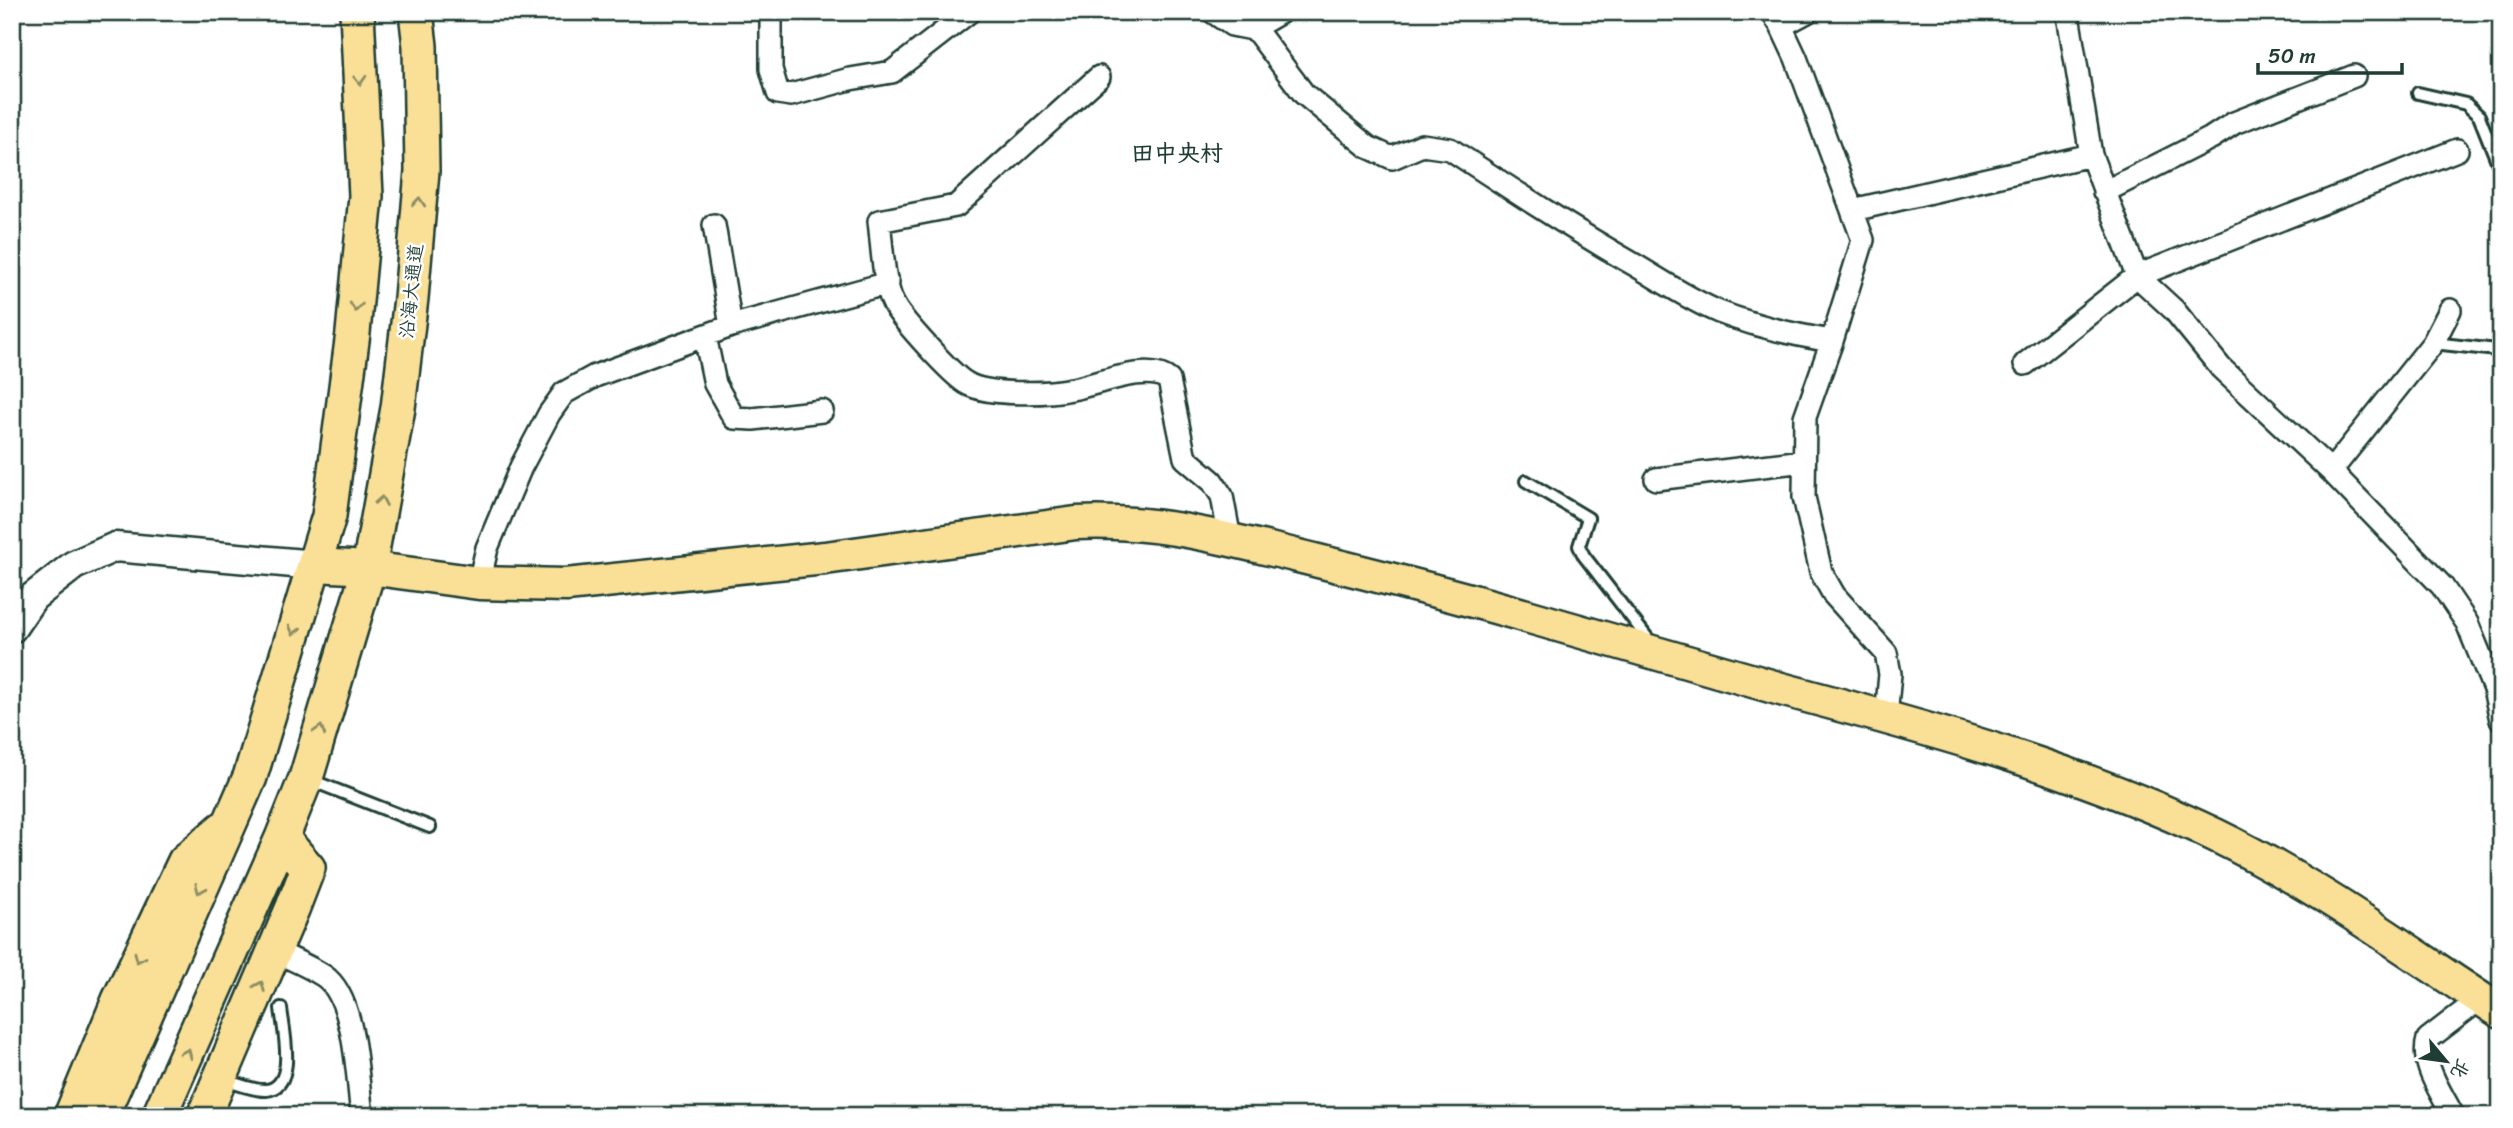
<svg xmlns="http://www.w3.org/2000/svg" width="2513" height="1128" font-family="Sriracha,'LXGW WenKai TC',sans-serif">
	<rect width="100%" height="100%" fill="#fff"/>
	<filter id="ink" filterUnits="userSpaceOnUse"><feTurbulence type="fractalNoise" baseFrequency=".0143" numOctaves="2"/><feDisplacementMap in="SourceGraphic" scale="14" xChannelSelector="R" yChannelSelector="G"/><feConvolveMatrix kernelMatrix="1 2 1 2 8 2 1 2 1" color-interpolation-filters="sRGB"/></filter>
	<g filter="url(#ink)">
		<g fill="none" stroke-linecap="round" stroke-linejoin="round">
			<g stroke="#1f3d34" stroke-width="16">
				<path id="service" d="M937,12l13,15
					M2418,93l48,11 13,12 22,55
					M2433,343l64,7 4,-3
					M1526,481l62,37 -9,28 5,10 68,88
					M308,779l122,48
					M224,1080c12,3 30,11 42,10 32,-3 17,-61 15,-82"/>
			</g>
			<g stroke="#1f3d34" stroke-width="26">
				<path id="minor" d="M771,12v57l7,24 13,2 59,-16 42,-7 77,-60
					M1213,12l19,13 20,4 6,4 46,61 64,53 24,11 30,-13 28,4c61,40 122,80 185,116 27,16 55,35 84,47 36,14 75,23 113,29
					M1772,12l9,14 15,32 67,182 -31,101 -27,76 -1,80 17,75 13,23 52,58 4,21 -4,43
					M2068,15l23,140 46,121 37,34 47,58 110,103 111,115 25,37 27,66 7,31
					M1781,26l26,-14
					M1252,29l29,-17
					M1099,77l-143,129 -77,15c3,23 4,63 15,84 8,15 57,69 72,78 20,13 83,11 106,6 24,-4 77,-27 97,-9l16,78 27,23 10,15 8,43
					M2104,192l107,-54 23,-15 120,-47
					M1853,210l238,-55
					M714,225l17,101
					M705,336l10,48 19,34 19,1 69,-8
					M2025,364l112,-88 320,-126
					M2331,471l102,-128 17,-33
					M1656,479l148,-18
					M479,583l8,-35 34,-81 28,-53 15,-21 31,-17 136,-50 157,-43
					M275,951c16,8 34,15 49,25 32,22 33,102 38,140
					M2453,1116c-11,-23 -33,-51 -25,-77l52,-40"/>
			</g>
			<g stroke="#1f3d34" stroke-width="33">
				<path id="secondary" d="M12,628l21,-31 41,-32 41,-18 200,18"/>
			</g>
			<g stroke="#1f3d34" stroke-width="37">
				<path id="primary" d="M315,565l54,3 110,15 87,2 259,-27 251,-35c77,-4 143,14 218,32 77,19 153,38 229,60 86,25 172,50 258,74 146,39 297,80 434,146 101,49 192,116 286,177"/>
			</g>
			<g stroke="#1f3d34" stroke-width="38">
				<path id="trunk" d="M71,1116l48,-116 66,-139 37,-32
					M101,1116l149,-339 79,-261 24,-183 13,-137 -9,-184
					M159,1116l123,-278 24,-60 63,-210 29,-160 13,-110 11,-127 -2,-125 -4,-34
					M204,1116l89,-209 15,-39 -26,-30"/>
			</g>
			<use href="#service" stroke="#fff" stroke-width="10"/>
			<use href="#minor" stroke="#fff" stroke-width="21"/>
			<use href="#secondary" stroke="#fff" stroke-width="28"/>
			<use href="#primary" stroke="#fadf96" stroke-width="32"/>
			<use href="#trunk" stroke="#fadf96" stroke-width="33"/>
		</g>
		<defs><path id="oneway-chevron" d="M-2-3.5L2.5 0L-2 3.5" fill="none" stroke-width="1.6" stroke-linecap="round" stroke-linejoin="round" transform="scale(1.75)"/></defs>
		<g stroke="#8c8e65">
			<use href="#oneway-chevron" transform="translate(360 80) rotate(87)"/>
			<use href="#oneway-chevron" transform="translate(419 202) rotate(-85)"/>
			<use href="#oneway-chevron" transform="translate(356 307) rotate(95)"/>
			<use href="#oneway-chevron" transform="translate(381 501) rotate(-80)"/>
			<use href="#oneway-chevron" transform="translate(294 630) rotate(106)"/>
			<use href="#oneway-chevron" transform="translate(320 730) rotate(-73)"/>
			<use href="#oneway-chevron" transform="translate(200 889) rotate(114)"/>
			<use href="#oneway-chevron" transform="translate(139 958) rotate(115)"/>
			<use href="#oneway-chevron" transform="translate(260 986) rotate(-67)"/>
			<use href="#oneway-chevron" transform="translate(187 1053) rotate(-66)"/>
		</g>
	</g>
	<g text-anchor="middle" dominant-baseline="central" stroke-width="5" stroke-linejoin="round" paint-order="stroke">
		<g font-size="19" fill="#1f3d34" stroke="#fff">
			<text transform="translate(411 291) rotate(-84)">沿海大通道</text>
		</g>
		<g font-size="23" font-weight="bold" fill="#1f3d34" stroke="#fff">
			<text x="1177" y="153">田中央村</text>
		</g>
	</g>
	<rect width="2513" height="1128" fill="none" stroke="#fff" stroke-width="42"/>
	<rect x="21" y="21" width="2471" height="1086" fill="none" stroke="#1f3d34" stroke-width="2.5" filter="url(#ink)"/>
	<g transform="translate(2446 1061) rotate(119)" stroke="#ffffff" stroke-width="5" paint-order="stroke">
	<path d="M0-5L12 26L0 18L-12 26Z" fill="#1f3d34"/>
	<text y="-10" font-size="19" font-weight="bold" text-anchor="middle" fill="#1f3d34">北</text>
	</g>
	<path d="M2258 63v10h144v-10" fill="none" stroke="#1f3d34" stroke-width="3.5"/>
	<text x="2268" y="63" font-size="21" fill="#1f3d34" stroke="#ffffff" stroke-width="5" paint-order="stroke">50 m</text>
</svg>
